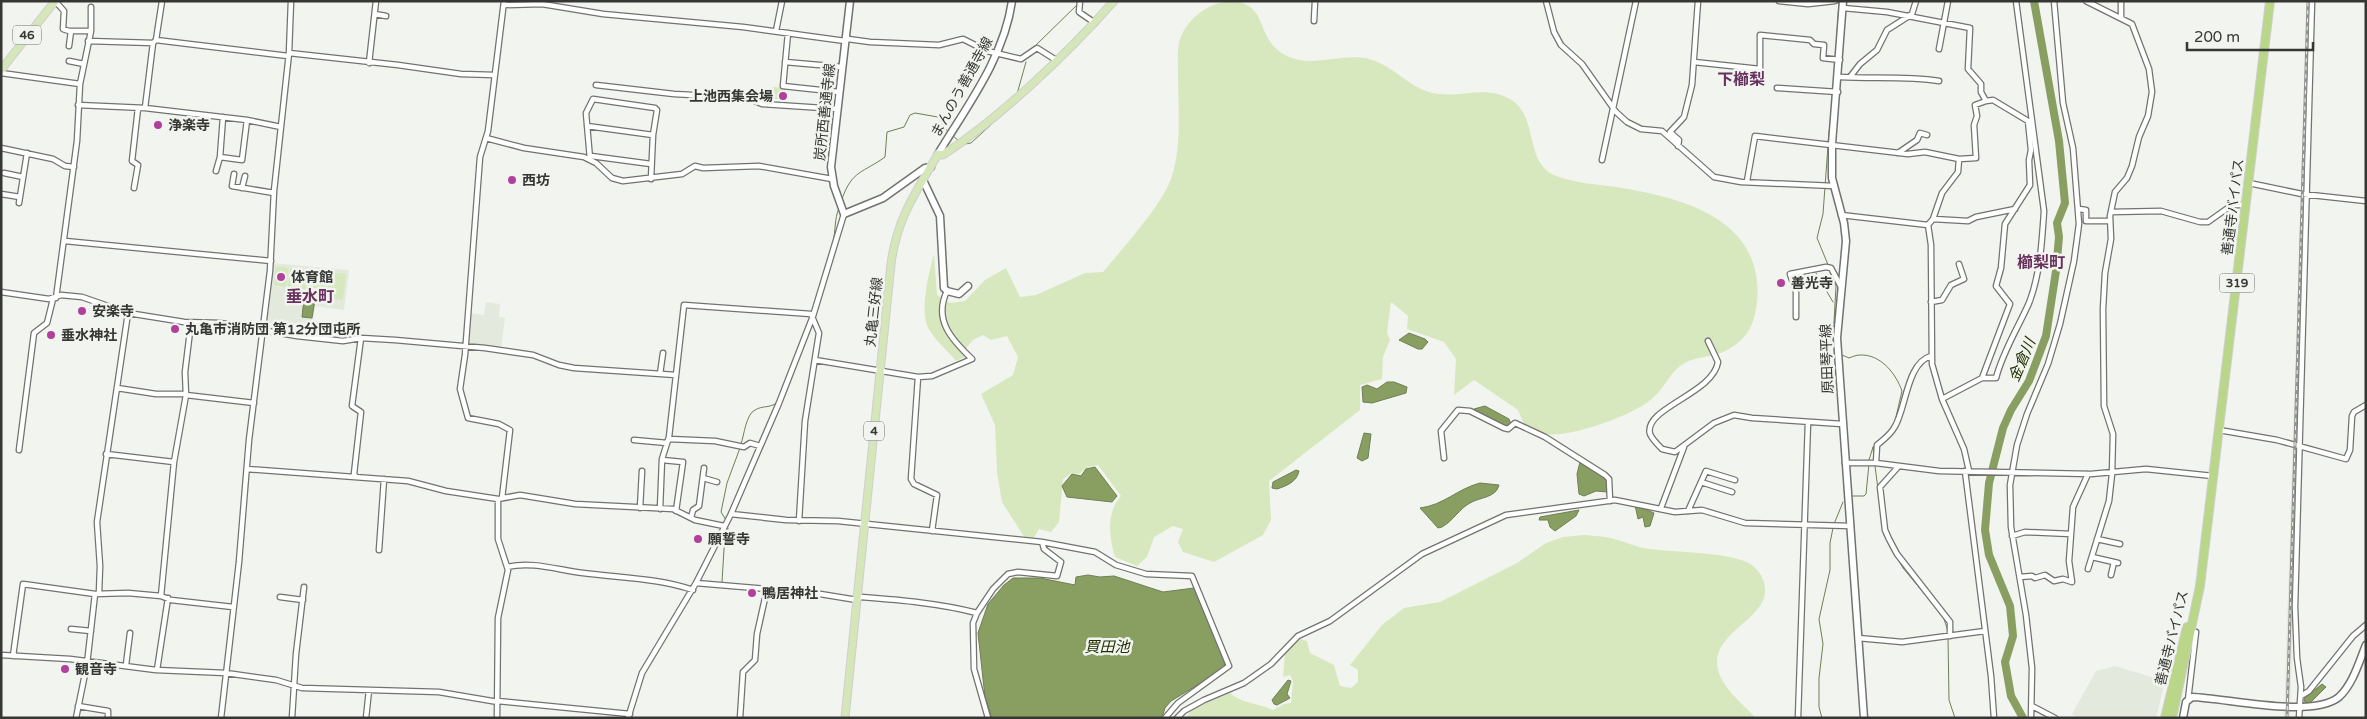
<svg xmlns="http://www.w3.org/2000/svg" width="2367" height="719" font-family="'Varela Round','Noto Sans JP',sans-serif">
	<rect width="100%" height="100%" fill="#f2f4ef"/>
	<path fill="#e4e9de" d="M2307,1h3l-20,717h-6z
		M272,263l77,7 -5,40 -29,-4 -4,29 -48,-7z
		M486,302l14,2 -1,13 6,1 -4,32 -35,-5 4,-32 14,2z
		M2115,666l50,15 -9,37h-78l-6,-4 24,-43z"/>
	<path fill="#d7e8bf" d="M1229,1c44,1 22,42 63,57 22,8 49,-4 73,0 27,5 43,30 68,35 28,6 54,-10 80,8 25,18 12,61 41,74 18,8 42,9 62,12 56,9 134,26 141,94 2,19 -1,46 -16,59 -23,22 -42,12 -61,26 -10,8 -16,21 -25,30 -18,18 -69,35 -94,38 -11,1 -22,0 -34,-2l-9,-22 -44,-30 -20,15 2,-36 -12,-17 -37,-13 1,-13 -17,-14 -4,31 3,7 -7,17 -1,22 -22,6v25l-91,71 2,39 -8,15 -49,27 -31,-10 -5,-10 5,-13 -10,-3 -19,11 -7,20 -10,9 -22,-9c-6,-19 -9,-45 6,-61l-23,-31 -10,2 -9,7 -7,-1 -9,6 -4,43 -8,10 -12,-3 -6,10 -8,-1 -23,-36 -5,-30 -2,-47 -14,-31 32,-19 5,-18 -11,-21 -16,4 -8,-5 -10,5 -6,7v9l-11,5c-8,-10 -19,-19 -26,-30 -12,-17 -1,-58 4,-77l3,41 13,8 15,-2 20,-21 21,-12 14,29 16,-2 49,-22 18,-1c19,-23 61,-69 69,-96 10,-32 6,-69 6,-102 0,-10 -1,-21 1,-31 6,-23 27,-39 50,-42z
		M773,87l13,1 -1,6 -6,-1 -1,6h-6z
		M276,266l13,2 -3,19 -12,-2z
		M290,268l56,6 -3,26 -56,-6z
		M1584,535c10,1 21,1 30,4 10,2 19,7 29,9 31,5 68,3 98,12 19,5 31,27 20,44 -12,20 -45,34 -44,59 1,22 25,40 39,55h-570l6,-9 38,-16c12,11 29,10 43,17l11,-6 7,-1 2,-22 -3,-6 -7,2 2,-23 15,-15 7,2 3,12 24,12 6,21 11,2 7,-6v-12l-8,-5 32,-40 22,-17 36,-6 77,-39 29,-20 17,-6z"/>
	<path fill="#889f61" stroke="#6f8054" d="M304,298l11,2 -3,18 -10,-1z
		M1409,333l16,6 3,3 -6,7h-4l-19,-9z
		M1387,382h7l13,5 -1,6 -34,10 -9,-1 -1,-15 5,-2 10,4z
		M1485,406l24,13 2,5 -4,3h-3l-30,-18z
		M1364,433l7,1 -3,24 -6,3 -5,-3z
		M1580,462l27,16v14l-11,-1 -12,5 -5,-2 -2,-20z
		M1095,467l22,29 -5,6 -45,-5 -5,-11 10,-12 9,2 5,-7z
		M1296,470l3,1c-2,11 -13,15 -22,18l-5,-1 1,-6z
		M1480,483l19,2c-3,13 -19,12 -29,18 -11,6 -17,18 -28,24l-4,1 -18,-20c24,-3 37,-19 60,-25z
		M1635,505l19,8 -4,13 -5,1 -2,-10 -5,2z
		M1579,510l-3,6 -21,15 -5,-4 -2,-7h-9l1,-3z
		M1088,575l12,2 14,-1 49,16 31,-4 31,73 -1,8 -53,32 -6,7 -3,10h-170l-7,-21 -7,-64 10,-29 16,-19 9,-7h27l35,7 1,-8z
		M1288,680l3,1 -4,13 3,4 -13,7 -3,-1 -2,-4z
		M2322,684l4,3 -16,16 -5,-1 -1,-3z"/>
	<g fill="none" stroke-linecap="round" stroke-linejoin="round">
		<path stroke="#6f8054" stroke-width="1" d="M1837,35l2,-34
			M1035,46l43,-42
			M1017,94l9,-32
			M953,136l6,5
			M1828,143l3,-29
			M965,144l6,-1 35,-32
			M1828,146l-5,68 -6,24 12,29
			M842,199c10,-29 21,-26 43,-42l2,-25 17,-5 6,-12 5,-2 23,4 10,15
			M833,242c3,-12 1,-22 6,-34
			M1830,271l6,15 -3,54
			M1816,273l17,29
			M821,283l4,-15
			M1842,355l7,3c3,-1 7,-3 11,-3 21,-1 36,19 42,36l-7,30
			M741,444c3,-8 5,-30 14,-34 8,-5 14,-1 23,-8
			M1874,459l-1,-12 18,-18
			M1869,460l4,-13
			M1875,466l9,69 19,33 34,41
			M1852,496h12l2,-2 3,-30
			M726,520l-5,-8 6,-29 13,-35
			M1834,524l9,-22
			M722,582l2,-33 4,-21
			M1943,616l5,15
			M1948,637l1,63 6,18
			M1822,718l-3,-11v-29l4,-34 -4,-25 11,-49v-27l3,-15"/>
		<path stroke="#889f61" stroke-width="8" d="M2023,718l-12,-22 -6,-34 8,-26 -3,-30 -21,-51 -4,-25 4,-47 14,-55 8,-18 18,-29 17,-45 10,-65 3,-34 -2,-14 8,-20 -6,-62 -25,-140"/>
		<g stroke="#72736f" stroke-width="7">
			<path id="street" d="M55,1l9,10 -1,18 6,2h22
				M1080,1l-1,11 16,11
				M1546,1l8,31 7,13 21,19 34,48 11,10 14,7 21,2 52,46 27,5 93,4
				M1779,1l29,3 27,-3
				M2086,1l46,23 17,45 3,23 -4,24 -9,21 -7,29 -5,12 -12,14 -5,24 1,23 -6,34 -2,36 1,97 9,28 -1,40 -3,27 -21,68
				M2121,1v16
				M504,5l38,-1 61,10 140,13 102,14 3,-2 22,3 69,3 24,-6 24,12 34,8 16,-11 19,12
				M1843,8l44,4 83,16 -2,41 13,15v8l5,9 7,-1 35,21 3,29 -2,10 1,25 -25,39 -4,44 -5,18 14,18 -28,74 -40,21
				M375,14l11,2
				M1314,21l1,-20
				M776,31l6,-30
				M788,33l-5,53 56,6
				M156,40l132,16
				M88,41l65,2
				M69,46l2,-15
				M1939,49l9,-48
				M289,53l109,12 63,9 33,1
				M69,61l15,3
				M785,62l57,5
				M1694,62l66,7v-34l50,5 4,4 10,1 -1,13 17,2
				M369,63l7,-62
				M1,73l79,11
				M1839,77c34,2 67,-1 100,4
				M1850,77l10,-13 17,-14 10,-20 25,-16 4,-13
				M596,85l78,9 74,4 14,6 76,5
				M1777,88l61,4
				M78,105l67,3 102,12 34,7
				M145,108l8,-65 3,-3 6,-39
				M587,126l66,9
				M486,138l38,10 60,9 12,6 16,15 11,3 59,-7 13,-8 8,2 56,-2 73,13
				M1678,146l1,-6 -9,-8 14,-15 8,-32 6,-84
				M1,148l52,11 12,7 9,1
				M1898,153l19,-13 3,-7 7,2
				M591,156l60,8
				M220,157l3,-40
				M590,159l-4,-46 7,-14 62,9 2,2 -4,25 -2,44
				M1959,159l17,-1 -2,-33 3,-9 -2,-11 11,-4
				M1602,160l34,-159
				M216,171l4,-14 22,3 5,-40
				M4,173l19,4
				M234,174l-2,12 42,7
				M1747,181l8,-45 153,18 17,-2 34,7 -1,13 -16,21 -9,26 -5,6
				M2249,183l53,11 64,7
				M134,188l4,-23 -6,-4 6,-53
				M242,188l3,-12
				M1,194l19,3
				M19,203l8,-50
				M2079,209l7,1v11h24
				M2111,212l50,-1 39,11h8l24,-17h14
				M1841,215l87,10
				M1933,219l35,2 8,-4 39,-8
				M1928,225l3,20 1,119 10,35 22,50 5,22
				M65,241l206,20
				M1,292l48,7 12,-4 21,2 46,16 56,9 36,1 77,13 46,5 18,-3 34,2 90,8 48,7 26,10 15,3 102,7
				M56,298l21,-157 3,-57 11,-53v-24
				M1931,302l11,-2 9,-15 13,-6 -5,-15
				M1796,317v-25l-6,-18 36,-7 5,1 10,19
				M1708,341l10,21c-5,32 -75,46 -68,72 2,5 8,11 12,15l13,3 39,-29 20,-8 18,3 90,6
				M815,360l103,17 14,-1 40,-17c-20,-19 -39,-39 -25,-68
				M660,374l3,-21
				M918,377l-7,102 3,5 23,11 -5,36
				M1982,378h14c7,-27 22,-50 33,-75 11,-28 13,-61 15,-92l-28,-210
				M117,388l39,6h30
				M186,395l68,8
				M2219,430l58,10 69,19 4,-9 2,-34 2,-4 12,-7
				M669,439l46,2 29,6 6,-4 10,3
				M634,440l33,3
				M19,450l15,-117 13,-10 6,-24
				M106,454l68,8
				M1444,458l-3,-27 17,-21 12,1 34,17 4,1 7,-6 30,14 60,38 4,4 1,22
				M662,460l21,2 -7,49
				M1845,463h31l63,8 152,3 55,-5 67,7
				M1876,463l1,-18c6,-5 13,-10 17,-17 12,-17 12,-65 37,-72
				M1898,467l-18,20 5,43 4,9 8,15 53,68v14
				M247,469l161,12 38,10 52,8 22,-4 55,9 98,5 22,11 29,6
				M1965,471l26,205 3,42
				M356,477l-2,-3 7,-62 -9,-6 9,-68
				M703,478l14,4
				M1701,482l31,10
				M502,498l8,-68 -11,-6 -31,-6 -8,-29 5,-34 15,-198 8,-26 16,-130
				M640,508l2,-37
				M1661,508l23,-61
				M660,509l2,-50 7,-22 15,-132 127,9 8,19 -14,88 -6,100
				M1688,511l18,-40 29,9
				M731,514l55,6 52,1 204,21 53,10 21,13 30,9 46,2 37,90 -51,37 -13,15
				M691,518l2,-8 6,-4 5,-38
				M2012,536l13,-4 46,2
				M2097,539l23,5
				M379,550l5,-71
				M2092,557l26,6
				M507,567c25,-6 51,3 76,6 37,5 75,5 110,17
				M2111,575l3,-13
				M2020,577l12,-1 3,2 10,-3 9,6 9,-2 9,3 -3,-21 4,-54 15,-33
				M696,583l118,10 43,7 3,-3c39,3 79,6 117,16
				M99,593l1,-27 -3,-44 31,-209
				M161,596l13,-134 12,-67 -1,-23 6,-49
				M280,597l23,3
				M71,629l20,2
				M1858,638l44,4 83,-11
				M1,655l69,4 86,11 70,3 50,7 26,8 137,4 59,10
				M13,656l10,-72 72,10 33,-1 33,3 10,4 62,7
				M126,665l4,-32
				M157,670l11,-72
				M2301,696l8,-5 44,-55 13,-11
				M2188,700l8,-68
				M498,701l132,13
				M78,706l30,5v7
				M2032,706l23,12
				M76,718l11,-54 8,-70
				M221,718l18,-156 10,-122 21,-169 4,-80 15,-138 2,-52
				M292,718l4,-64 8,-67
				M366,718l3,-28
				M497,718l1,-100 10,-48 -10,-31v-40
				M628,718l14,-45 54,-90 35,-69 48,-111 34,-87 31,-102
				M740,718l3,-46 12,-12 2,-26 10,-45
				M988,718l-14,-49 -1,-46 4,-10 16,-24 15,-15 10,-2 39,4 4,-14 -17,-13 -2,-7
				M1177,718l7,-7 20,-11 40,-17 27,-19 27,-28 32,-15 92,-67 84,-39 109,-15 60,12 27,-2 43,13 106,3
				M1798,718l10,-296
				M2031,718l1,-50 -6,-53 -15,-88 -1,-42 7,-40 10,-31 21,-50 12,-40 14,-63 5,-37 -6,-76 -10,-45 -9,-102
				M2299,718l2,-31 -4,-29 -2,-51 17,-606"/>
		</g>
		<g stroke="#72736f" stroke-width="9">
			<path id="secondary" d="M850,1l-19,166 3,19 10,28 39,-16 42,-30 6,-1
				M1843,1l-11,143v34l12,45 2,18 -9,97 27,380
				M938,154c29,-48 66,-96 74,-153
				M923,180l17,36 4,72 3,3 12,3 9,-8
				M2183,718l3,-16 6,-5c35,1 120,22 147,0 14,-13 20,-35 27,-52"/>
		</g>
		<g stroke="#cfcfcf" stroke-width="9">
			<path id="primary" d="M1,70l54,-69
				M845,718l46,-454c6,-46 24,-70 47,-110l5,1c59,-39 124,-101 171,-154"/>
		</g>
		<g stroke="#cfcfcf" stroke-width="10">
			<path id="highway" d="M2165,718l22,-91
				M2172,718l28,-132 70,-585"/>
		</g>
		<use href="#street" stroke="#fff" stroke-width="4.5"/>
		<use href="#secondary" stroke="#fff" stroke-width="6"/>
		<use href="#primary" stroke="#d5e6b8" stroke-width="7"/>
		<use href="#highway" stroke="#b9d689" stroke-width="8"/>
		<g stroke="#929390" stroke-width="3">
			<path id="rail" d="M2287,718l21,-717"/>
		</g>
		<use href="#rail" stroke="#f2f4ef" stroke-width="1" stroke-dasharray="4" stroke-linecap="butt"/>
	</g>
	<g fill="#b0409c" stroke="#f2f4ef" stroke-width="2">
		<circle cx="783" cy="96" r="5"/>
		<circle cx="158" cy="125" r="5"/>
		<circle cx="512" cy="180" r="5"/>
		<circle cx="281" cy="277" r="5"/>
		<circle cx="1781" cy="283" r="5"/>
		<circle cx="82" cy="311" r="5"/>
		<circle cx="175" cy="329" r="5"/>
		<circle cx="51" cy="335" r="5"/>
		<circle cx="698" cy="539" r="5"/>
		<circle cx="752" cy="593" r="5"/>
		<circle cx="65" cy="669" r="5"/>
	</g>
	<g text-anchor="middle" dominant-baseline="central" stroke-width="5" stroke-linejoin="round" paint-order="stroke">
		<g fill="#f2f4ef" stroke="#6e706d" stroke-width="1">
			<rect x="13" y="25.5" width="28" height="19" rx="4"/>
			<rect x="2219.5" y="273.5" width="35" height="19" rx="4"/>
			<rect x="864" y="421.5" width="20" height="19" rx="4"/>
		</g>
		<g font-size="12" font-weight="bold" fill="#363735">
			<text x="27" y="35">46</text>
			<text x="2237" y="283">319</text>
			<text x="874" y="431">4</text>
		</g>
		<g font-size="14" fill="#363735" stroke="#f2f4ef">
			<text transform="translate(962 87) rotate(-61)">まんのう善通寺線</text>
			<text transform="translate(825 112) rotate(-84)">炭所西善通寺線</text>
			<text transform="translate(2233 207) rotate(-83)">善通寺バイパス</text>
			<text transform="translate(874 312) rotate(-84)">丸亀三好線</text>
			<text transform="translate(1827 359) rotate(-92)">原田琴平線</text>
			<text transform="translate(2172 638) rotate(-76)">善通寺バイパス</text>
		</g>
		<g font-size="14" font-weight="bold" fill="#363735" stroke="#f2f4ef" text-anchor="start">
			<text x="773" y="96" text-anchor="end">上池西集会場</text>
			<text x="168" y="125">浄楽寺</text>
			<text x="522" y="180">西坊</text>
			<text x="291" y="277">体育館</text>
			<text x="1791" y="283">善光寺</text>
			<text x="92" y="311">安楽寺</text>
			<text x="185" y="329">丸亀市消防団 第12分団屯所</text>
			<text x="61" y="335">垂水神社</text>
			<text x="708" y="539">願誓寺</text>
			<text x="762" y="593">鴨居神社</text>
			<text x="75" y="669">観音寺</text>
		</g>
		<g font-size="15" font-style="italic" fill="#213000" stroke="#f2f4ef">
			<text transform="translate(2022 360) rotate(-67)">金倉川</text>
			<text x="1107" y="647">買田池</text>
		</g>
		<g font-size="16" font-weight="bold" fill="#68305c" stroke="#f2f4ef">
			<text x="1741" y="80">下櫛梨</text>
			<text x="2041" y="263">櫛梨町</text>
			<text x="310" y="297">垂水町</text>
		</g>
	</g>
	<rect width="2367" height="719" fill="none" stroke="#363735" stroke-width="5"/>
	<path d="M2187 42v8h126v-8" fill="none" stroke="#363735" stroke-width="2.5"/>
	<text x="2194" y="42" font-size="15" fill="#363735" stroke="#f2f4ef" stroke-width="4" paint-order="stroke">200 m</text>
</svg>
